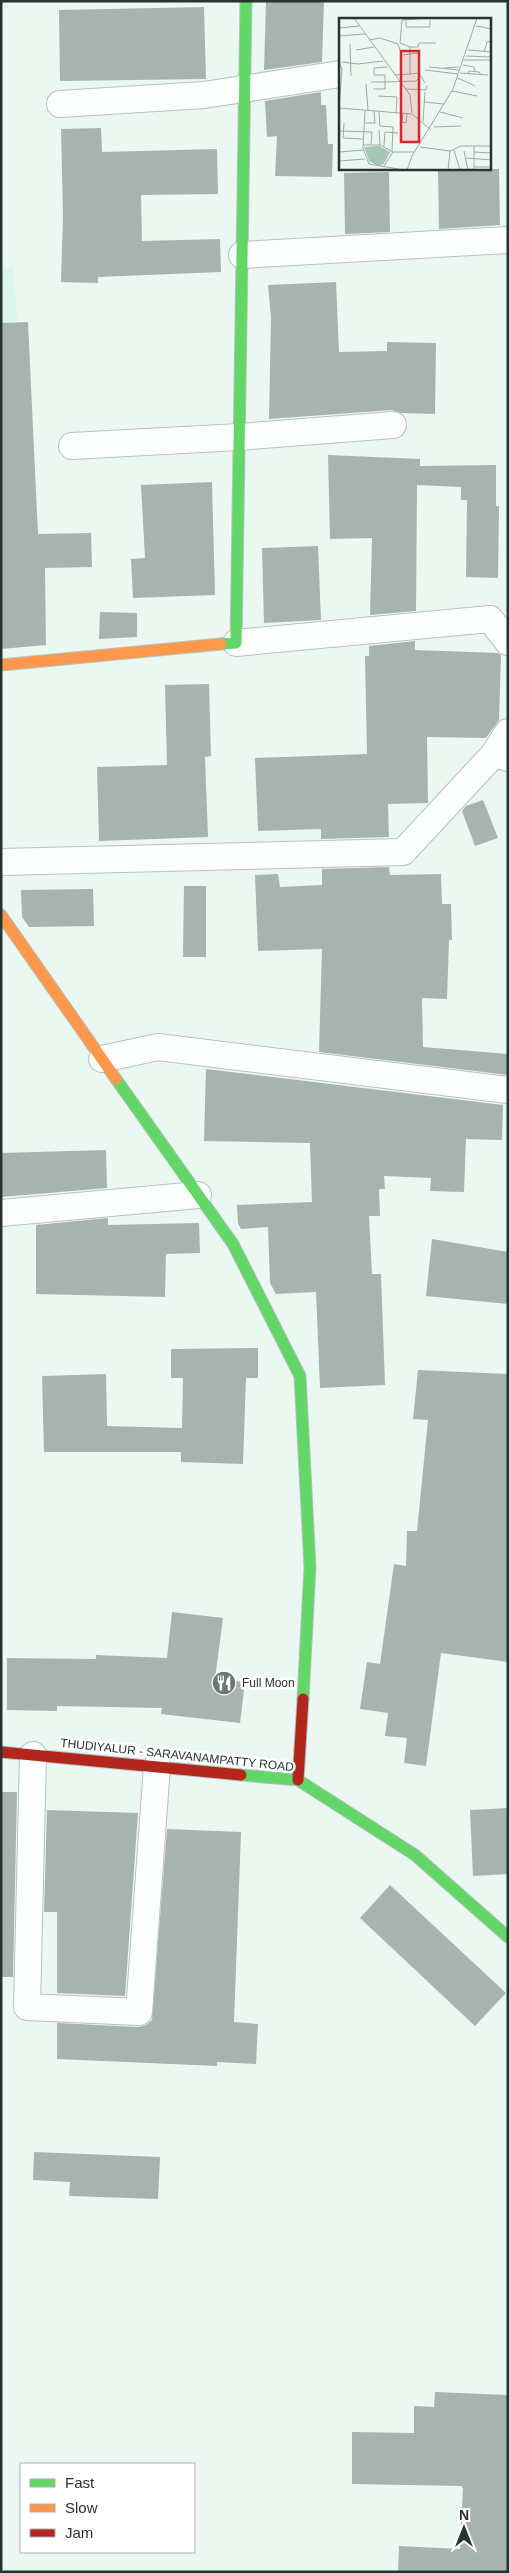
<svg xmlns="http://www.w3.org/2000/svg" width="509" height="2573" font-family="Helvetica,sans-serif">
<rect width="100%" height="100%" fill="#ebf8f2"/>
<!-- built -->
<path fill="#dbf7eb" d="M1,268h13l13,228 -26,1z"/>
<!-- building -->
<path fill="#a7b3ae" d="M266,1h58l-2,61 -58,8z
M204,7l2,72 -146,2 -1,-71z
M321,92v13h5l2,39h5l-1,33 -57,-1 2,-40 -10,1 -2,-36z
M101,128l1,24 115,-3 1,45 -77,1 1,46 78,-2 1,33 -123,5v6l-37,-1 2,-66 -2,-87z
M438,169h61l1,56 -61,4z
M389,172l1,60 -45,2 -1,-61z
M336,282l3,70 48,-1v-9l49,1 -1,71 -34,-1 -9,-3 -123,9 2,-102 -3,-32z
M28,322l10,212 53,-1 1,34 -47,1 1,77 -45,4v-326z
M328,455l92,4v7l76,-1v41h3l-1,72 -32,-1 1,-77h-6v-13l-44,-2 -1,126 -46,4 2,-77 -42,1z
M212,482l3,113 -82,3 -2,-39 14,-1 -4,-73z
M318,546l3,74 -57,3 -2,-75z
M100,612l37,1v24l-38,2z
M415,641v9l83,3 3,2 -2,65 -13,18 -59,-1 1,66 -40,1 1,33 -68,2v-10l-63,2 -3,-73 112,-4 -2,-98h4v-10z
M209,684l2,72 -6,1 3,80 -109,4 -2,-74 70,-2 -2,-80z
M483,800l15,38 -23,8 -13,-35 4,-5z
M389,867l1,8 51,-1 1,30h9l1,36h-3l-2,59 -25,-1 1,49 85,7v21l-189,-23 3,-103 -64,2 -3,-76 23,-1 2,13 42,-2v-16z
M184,886h22v71h-23z
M93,889l1,37 -65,1 -7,-10 -1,-27z
M206,1069l297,36 -1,35 -36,-1 -2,53 -34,-1 1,-13 -47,-2 1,13h-6l1,27h-11l3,58h9l4,111 -65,3 -4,-96 -40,2 -6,-11 -2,-56 -27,2 -3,-5 -1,-19 75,-3 -2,-59 -106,-2z
M106,1150l1,38 -106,9v-44z
M108,1218v7l91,-2 1,30 -34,1 -1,43 -129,-3v-69z
M432,1239l76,13v52l-82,-8z
M258,1348v30h-12l-3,86 -62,-2v-10h-137l-2,-76 64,-2 1,52 75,2 1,-50h-12v-29z
M418,1370l90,4v288l-67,-9 -15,113 -22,-3 3,-25 -22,-2 3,-23 -28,-4 7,-47 13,2 14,-100 12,2 1,-35h10l11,-111 -15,-1z
M172,1612l51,6 -8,61 30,3 -5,41 -79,-9 1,-6 -105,-2v5l-50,-1v-52l89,1v-4l71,3z
M1,1792h16l-4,185h-12z
M508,1808v66l-35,2 -3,-66z
M47,1810l91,3 -13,183 -68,-3v-81h-13z
M167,1829l74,3 -7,190 24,2 -2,40 -39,-2v4l-160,-7v-36l81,4 8,-2 6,-5z
M390,1885l116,108 -31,33 -115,-108z
M34,2152l126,5 -2,42 -89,-3 1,-14 -37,-2z
M435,2392l73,3v177h-110l1,-26 61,3 3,-61 -2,-2 -109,-2v-52l62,1v-27l20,1z"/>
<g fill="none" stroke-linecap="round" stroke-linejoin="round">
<!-- street casing -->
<g stroke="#b6c2bd" stroke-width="28">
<path id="street" d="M60,104l144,-9 136,-21
M242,255l266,-15
M72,446l167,-9 154,-12
M236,643l254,-24 18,23
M508,732l-14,22 14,4
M1,862l402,-10 91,-98
M102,1059l56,-12 350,43
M1,1213l197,-18
M33,1755l-6,252 112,5 18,-246"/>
</g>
<!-- fast casing -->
<g stroke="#b6c2bd" stroke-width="13">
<path id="fast" d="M221,644l15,-1 10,-642
M116,1079l117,165 67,132 10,191 -7,132
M241,1775l57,5 117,75 93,82"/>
</g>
<!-- slow casing -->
<g stroke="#b6c2bd" stroke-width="13">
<path id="slow" d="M1,665l220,-21
M1,915l115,164"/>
</g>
<!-- jam casing -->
<g stroke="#b6c2bd" stroke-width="13">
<path id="jam" d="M1,1752l240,23
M298,1780l5,-81"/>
</g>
<!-- street -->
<use href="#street" stroke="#fcfefd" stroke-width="26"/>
<!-- fast -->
<use href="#fast" stroke="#63d668" stroke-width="11"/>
<!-- slow -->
<use href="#slow" stroke="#ff974d" stroke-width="11"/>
<!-- jam -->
<use href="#jam" stroke="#b3261e" stroke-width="11"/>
</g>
<!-- icons -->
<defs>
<g id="restaurant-disc" transform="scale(1.25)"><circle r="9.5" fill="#6c7873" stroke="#fff"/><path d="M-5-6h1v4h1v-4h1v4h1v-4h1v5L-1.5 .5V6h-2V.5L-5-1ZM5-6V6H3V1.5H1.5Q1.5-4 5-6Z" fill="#fff"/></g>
</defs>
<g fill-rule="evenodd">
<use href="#restaurant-disc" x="224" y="1683"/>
</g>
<g text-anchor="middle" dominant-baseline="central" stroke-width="5" stroke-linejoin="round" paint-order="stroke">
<!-- poi labels -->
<g font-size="12" fill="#27332e" stroke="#fff" text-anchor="start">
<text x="242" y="1683">Full Moon</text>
</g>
<!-- street labels -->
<g font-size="12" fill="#27332e" stroke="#fff">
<text transform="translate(177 1755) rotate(6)">THUDIYALUR - SARAVANAMPATTY ROAD</text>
</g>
</g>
<!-- overview -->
<g transform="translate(339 18)">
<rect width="152" height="152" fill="#ebf8f2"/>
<path d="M40,128l11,6 -6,12 -6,2 -9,-5 -5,-14z" fill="#a4c7b8"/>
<path fill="none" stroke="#9da9a4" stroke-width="1" d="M15,0l56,77 2,18M67,2v7h24v-7M137,8l16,3M0,10l20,-2M0,18l26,-2M30,22l11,-2 18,6 2,6M11,26l1,32M71,29h8l1,-4h17M17,32l18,-3M129,32l24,2M145,34l3,-10 5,-1M64,37l15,-2M127,38l26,1M125,42h28M0,44l3,7 -3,39M3,44l16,2 25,-3M124,47l11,2 1,5M48,49l-13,1v7h11v7l31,-1 3,-3M90,49l30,3M105,50l15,-1M86,52l33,4M121,55l28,2M71,56l9,-1 6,10M129,56l1,-3 10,1 2,3M55,57l16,-1v-27l-10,-4 2,-23 28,-2M119,60l17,8M32,64h14v7h-12M27,66l2,26M66,71l21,1 1,-4M113,73l25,5M39,78l19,1 -1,16M85,84l20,2M0,90l73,6 19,16M26,93l-2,37 6,16 35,6M40,94l1,14 13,1 -1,24M101,94l23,6M64,95l-1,9 4,1 1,-9M84,104l2,-30M5,105l-1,15 20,1M25,105h11l-1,-12M95,109l27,-1M40,112l1,15M0,113l33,1 -1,13M24,127h17l13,7h21M45,128l1,-14 13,1M81,129l30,4 11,-5h31M115,132l6,20M125,133l4,19M0,134l24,-2M135,134l18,1M127,140l26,2M0,143l26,-2M45,148l9,-14M135,149h18M68,152l5,-14 41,-67 24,-71M109,152l2,-19M135,152v-24"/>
<path fill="#d62828" fill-opacity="0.15" stroke="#d62828" stroke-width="2.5" d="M62,33h18v91h-18z"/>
<rect width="152" height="152" fill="none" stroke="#27332e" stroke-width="2.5"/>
</g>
<!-- border -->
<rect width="509" height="2573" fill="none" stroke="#27332e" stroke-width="5"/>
<!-- legend -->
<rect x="20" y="2463" width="175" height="90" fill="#ffffff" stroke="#a9adab"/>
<rect x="30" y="2479" width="25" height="8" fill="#63d668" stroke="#a9adab"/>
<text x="65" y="2488" font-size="15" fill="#27332e">Fast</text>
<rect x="30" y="2504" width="25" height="8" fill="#ff974d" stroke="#a9adab"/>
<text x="65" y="2513" font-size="15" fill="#27332e">Slow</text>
<rect x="30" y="2529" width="25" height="8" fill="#b3261e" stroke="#a9adab"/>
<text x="65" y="2538" font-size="15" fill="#27332e">Jam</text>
<!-- north arrow -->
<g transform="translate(464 2528)" stroke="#ffffff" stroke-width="4" paint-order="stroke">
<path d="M0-4L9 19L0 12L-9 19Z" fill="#27332e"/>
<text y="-8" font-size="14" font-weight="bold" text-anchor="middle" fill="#27332e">N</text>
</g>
</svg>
